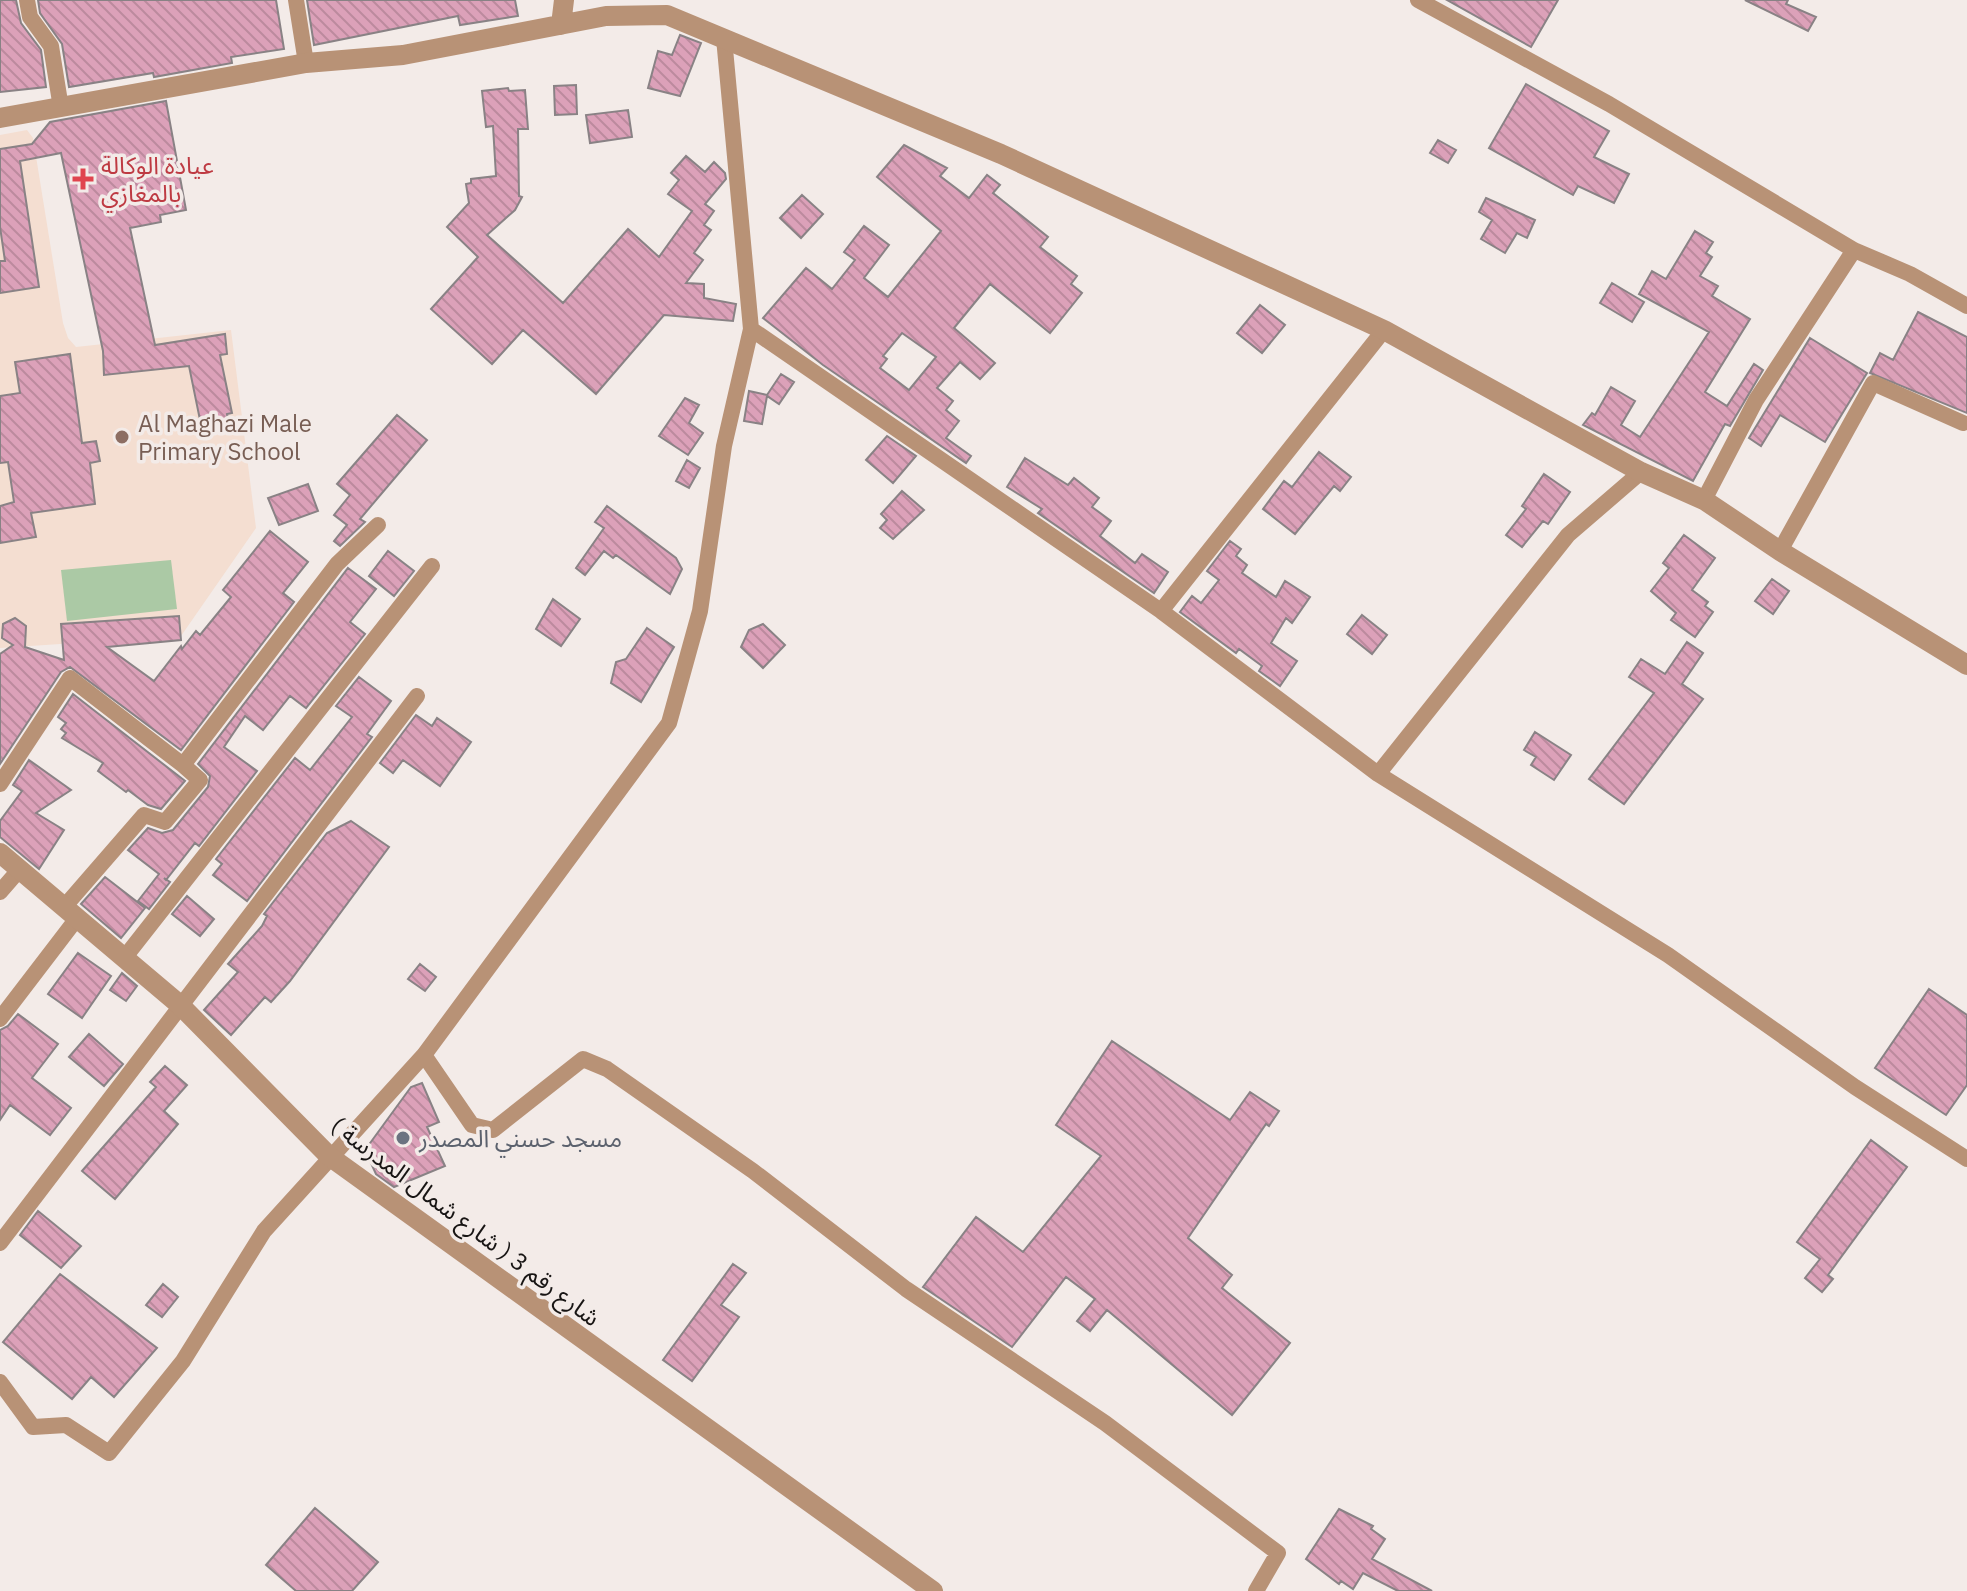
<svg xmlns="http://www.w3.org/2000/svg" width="1967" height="1591" font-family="'IBM Plex Sans','Noto Sans Arabic',sans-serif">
<defs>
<pattern id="building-back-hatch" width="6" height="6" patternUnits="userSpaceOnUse" patternTransform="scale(2)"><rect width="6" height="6" fill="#dca1b9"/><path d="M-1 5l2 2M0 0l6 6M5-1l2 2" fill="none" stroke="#bc8a9e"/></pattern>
</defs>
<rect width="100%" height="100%" fill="#f3ebe8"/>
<!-- education -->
<path fill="#f4ded1" d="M27,130l6,8 30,185 5,15 8,9 155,-17 25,198 -75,108 -181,12v-513z"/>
<!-- green -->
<path fill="#abc9a5" d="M171,560l6,49 -110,12 -6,-51z"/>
<!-- building -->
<path fill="url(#building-back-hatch)" stroke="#898285" stroke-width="2" fill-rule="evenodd" d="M0,0h16l5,23 20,27 5,37 -46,5z
M38,0h238l8,49 -53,8 1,6 -78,14 -1,-4 -84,14 -7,-43 -22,-31z
M307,0h208l3,16 -58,9 -2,-9 -144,29z
M1447,0h111l-27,47z
M1745,0h43l-2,4 30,13 -8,14z
M680,35l21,8 -21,53 -32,-8 10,-37 14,4z
M1526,84l83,47 -15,26 35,17 -15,29 -36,-17 -5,9 -84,-47z
M576,85l1,29 -22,1 -1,-29z
M508,88l1,3 16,-1 3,39h-10l1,67 3,1 -7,13 -28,25 76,68 65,-74 31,28 33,-46 -24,-17 11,-14 -8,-7 15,-17 19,16 9,-10 11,11 1,6 -21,25 9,7 -10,14 7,5 -17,23 9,7 -17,23 18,1v14l32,6 -3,17 -69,-6 -68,79 -73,-64 -31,34 -61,-55 47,-52 -31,-30 22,-24 -3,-19 5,-1v-4l25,-3 -3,-50 -7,1 -4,-36z
M166,101l20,109 -26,5 1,7 -31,6 25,117 70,-11 2,20 -7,1 12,58 -5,1 3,14 -19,4 -3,-13 -8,1 -11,-54 -85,9 -1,-24 -42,-198 -41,8 19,126 -39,6v-32h5l-5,-34v-78l32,-5 18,-22z
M628,110l4,27 -42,6 -4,-28z
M1438,140l18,10 -8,13 -18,-10z
M904,145l43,23 -7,8 29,22 18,-23 13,10 -7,8 55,44 -8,10 37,29 -6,8 11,9 -32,40 -60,-49 -36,44 41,35 -15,16 -20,-17 -23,26 16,13 -7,9 13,11 -13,17 25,18 -5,7 -143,-98 -60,-47 43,-50 26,21 23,-29 -11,-8 20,-26 25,19 -25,33 24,19 53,-66 -64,-54zM902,333l34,24 -27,33 -29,-22 7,-9 -4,-3z
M802,195l21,19 -22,24 -21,-20z
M1486,198l49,22 -8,18 -10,-5 -12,20 -24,-14 11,-19 -13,-8z
M1695,231l18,11 -7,11 6,4 -12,19 18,10 -6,10 38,23 -45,73 22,14 27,-42 9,6 -33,56 -5,-2 -32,57 -110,-56 9,-12 3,2 16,-28 24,14 -14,24 19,12 69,-105 -70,-38 13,-23 14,8z
M1612,283l32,19 -12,20 -32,-19z
M1260,305l25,20 -23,28 -25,-20z
M1918,312l49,25v76l-97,-40 10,-20 13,7z
M1810,338l57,35 -42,69 -45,-27 -19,31 -12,-8z
M70,354l12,89 14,-2 4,20 -10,2 5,41 -64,9 5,24 -36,6v-37l14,-4 -6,-40 -8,1v-67l20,-3 -5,-31z
M781,374l13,8 -15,22 -12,-8 -5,28 -18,-3 5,-30 18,4z
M685,398l14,7 -10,18 14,10 -15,22 -29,-19z
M397,415l30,25 -67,79 5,3 -25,24 -6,-5 13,-16 -13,-10 16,-20 -13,-11z
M887,436l29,20 -23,27 -27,-23z
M1319,452l32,25 -11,14 -6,-5 -39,48 -32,-25 21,-28 8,6z
M1025,458l43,27 6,-7 25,20 -7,9 19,14 -11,15 35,27 7,-9 26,18 -14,21 -116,-80 4,-4 -35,-22z
M687,460l13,8 -11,20 -13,-7z
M1544,474l26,18 -22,32 -5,-3 -21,26 -16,-12 20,-26 -4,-3z
M308,484l10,27 -39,14 -11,-27z
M902,491l22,19 -31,29 -13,-11 7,-8 -6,-6z
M607,506l69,52 6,11 -12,25 -54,-39 -3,3 -9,-7 -19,24 -9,-7 28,-40 -9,-6z
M270,531l38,31 -25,31 11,9 -113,148 -111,-83 -9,5 -61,92v-110l13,-9 -11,-7 1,-14 12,-6 11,8 -1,21 39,13 -3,-36 118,-8 2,24 -74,7 47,34 27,-35 1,3 14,-18 4,4 31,-38 -8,-7z
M1684,535l31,23 -23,32 16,12 -3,4 8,6 -18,25 -24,-17 5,-7 -25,-22 18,-23 -6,-5z
M1230,541l11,8 -5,7 11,9 -5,8 34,24 9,-16 25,16 -18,26 -6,-5 -15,25 26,18 -17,25 -21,-15 3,-5 -23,-17 -3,4 -56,-41 12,-16 9,7 18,-23 -12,-9z
M388,551l26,20 -20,25 -25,-20z
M348,568l28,21 -26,33 15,12 -59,74 -16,-12 -27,34 -18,-14 -21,31 33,24 -58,75 -4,-3 -29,37 -2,-2 6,4 -21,27 -11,-8 21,-27 -31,-24 20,-22 14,5 11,-3 35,-43 2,-11 -12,-12z
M1772,579l17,12 -16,23 -18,-13z
M553,599l27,20 -19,27 -25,-17z
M1362,615l25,20 -15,19 -25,-20z
M763,624l22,21 -22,23 -22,-21 8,-17z
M647,628l27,19 -33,55 -30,-19 5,-21 10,-3z
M1687,642l16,11 -21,31 21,15 -79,105 -35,-25 65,-86 -25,-16 12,-18 24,15z
M359,677l32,24 -24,33 5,3 -125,164 -34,-26 9,-11 -6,-5 79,-101 15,12 42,-53 -16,-11z
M73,694l112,87 -24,28 -13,-4 -20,-15 -2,2 -28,-21 5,-8 -41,-25 4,-5 -5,-4 5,-6 -8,-6z
M416,715l16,11 5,-8 34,24 -31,44 -37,-26 -10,13 -13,-10z
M1535,732l36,23 -17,25 -23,-15 5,-8 -12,-7z
M29,760l42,30 -35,23 28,17 -25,39 -39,-32v-16l22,-30 -9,-6z
M351,821l38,26 -99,134 -19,21 -6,-5 -34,38 -27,-25 34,-38 -10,-8 34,-38 5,-10 -3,-2 63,-81z
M105,877l40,31 -24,30 -40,-34z
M187,896l27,23 -14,17 -28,-22z
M78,953l33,23 -29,42 -34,-24z
M420,964l16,13 -11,14 -17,-12z
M122,973l15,13 -11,15 -16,-11z
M1929,989l38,26v70l-21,30 -71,-47z
M18,1014l40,30 -26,34 39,30 -21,27 -40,-30 -10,15v-90l8,-4z
M89,1034l34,30 -19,22 -35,-29z
M1112,1041l118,79 20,-28 29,19 -10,15 -3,-2 -78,114 44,37 -10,13 68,55 -58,72 -125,-105 -17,21 -13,-10 18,-22 -29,-22 -54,70 -89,-60 53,-70 47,35 78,-96 -45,-31z
M165,1066l22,19 -23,26 14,13 -63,75 -33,-28 74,-84 -6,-5z
M422,1083l17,39 -12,5 18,39 -51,21 -18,-13 -11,-24 46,-63z
M1871,1140l36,27 -79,108 5,4 -11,13 -17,-14 15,-19 -23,-17z
M38,1211l43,35 -20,22 -41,-33z
M733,1264l13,9 -25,32 18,12 -47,64 -29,-21z
M60,1274l97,74 -43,49 -23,-20 -19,22 -69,-57z
M163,1284l15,13 -16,20 -16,-12z
M315,1508l63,54 -26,29h-56l-30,-26z
M1339,1509l34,17 -2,3 14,10 -13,20 60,32h-34l-35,-18 -10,16 -12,-8 -2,3 -33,-25z"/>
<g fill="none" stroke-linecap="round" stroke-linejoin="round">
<!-- minor -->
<path stroke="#b89276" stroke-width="16" d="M27,0l3,17 21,29 10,62
M296,0l10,63
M1418,0l191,104 245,146 56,24 57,32
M751,329l410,282 217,163 290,181 187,132 112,72
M1704,500l52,-100 98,-150
M1780,551l93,-168 90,40
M1161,611l223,-281
M1378,774l190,-239 73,-63
M0,784l70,-106 113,87
M0,892l20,-23
M65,906l79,-91 21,7 35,-42 -17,-15 154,-201 41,-39
M125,957l307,-391
M0,1019l78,-102
M424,1055l48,70 21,5 90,-71 24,10 146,102 153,118 199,134 173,130 -22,38
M0,1243l417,-547
M0,1382l33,45 33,-2 43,28 74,-92 81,-130 160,-176 245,-332 31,-112 24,-165 27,-117 -27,-291"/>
<!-- tertiary -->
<path stroke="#b89276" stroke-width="20" d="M561,25l3,-25
M0,118l306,-55 97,-8 203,-39 61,-1 334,139 383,176 257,142 63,28 76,51 187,114
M0,853l180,152 149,151 604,435"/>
</g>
<!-- markers -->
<path fill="#e0444e" stroke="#f3ebe8" stroke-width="3" d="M79 167h8v8h8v8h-8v8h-8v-8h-8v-8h8z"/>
<circle fill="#8d6e63" stroke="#f3ebe8" stroke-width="3" cx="122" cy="437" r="8"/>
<circle fill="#6b7280" stroke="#f3ebe8" stroke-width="3" cx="403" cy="1138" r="8"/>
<g text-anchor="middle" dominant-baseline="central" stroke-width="7" stroke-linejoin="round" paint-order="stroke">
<!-- health labels -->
<g font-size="24" fill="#be3a42" stroke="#f3ebe8" text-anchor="start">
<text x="101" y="165">عيادة الوكالة<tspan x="101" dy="28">بالمغازي</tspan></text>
</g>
<!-- education labels -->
<g font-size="24" fill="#785e54" stroke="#f3ebe8" text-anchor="start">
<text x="138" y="423">Al Maghazi Male<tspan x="138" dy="28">Primary School</tspan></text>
</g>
<!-- worship labels -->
<g font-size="24" fill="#5b616d" stroke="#f3ebe8" text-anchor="start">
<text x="419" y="1138">مسجد حسني المصدر</text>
</g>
<!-- street labels -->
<g font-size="24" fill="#181514" stroke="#f3ebe8">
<text transform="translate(466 1221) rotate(37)">شارع رقم 3 ( شارع شمال المدرسة )</text>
</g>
</g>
</svg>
